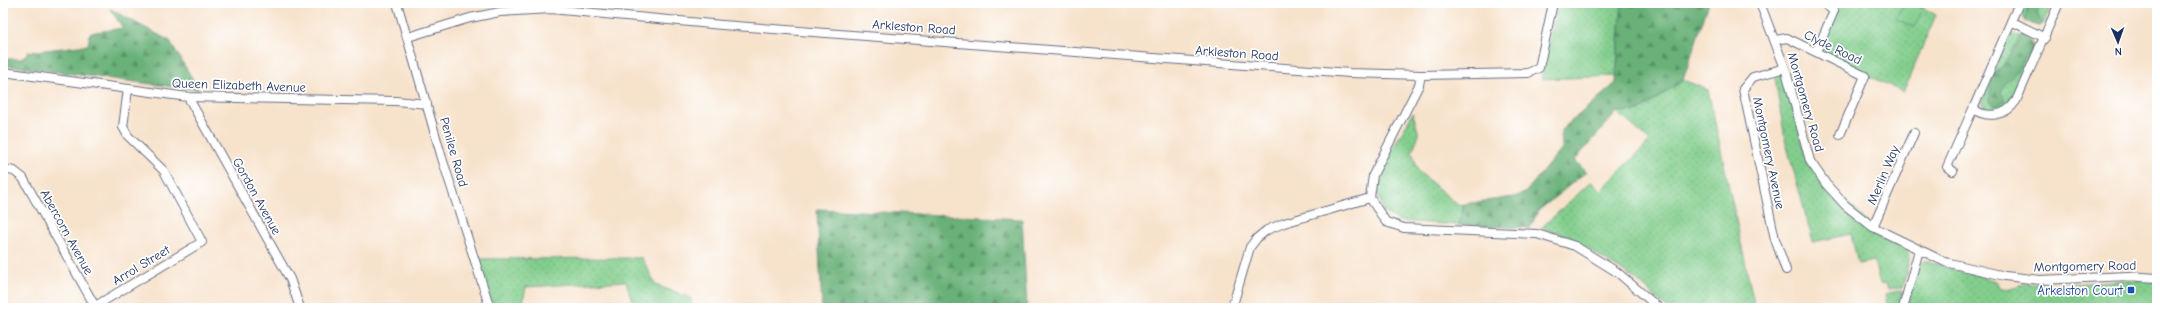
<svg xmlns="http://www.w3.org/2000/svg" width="2160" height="311" font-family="'Comic Neue',sans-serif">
<defs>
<pattern id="grass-dots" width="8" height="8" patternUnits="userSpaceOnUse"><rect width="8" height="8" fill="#82ce8c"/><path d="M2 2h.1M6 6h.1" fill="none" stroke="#70b17b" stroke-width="1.8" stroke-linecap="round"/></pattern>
<pattern id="forest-firs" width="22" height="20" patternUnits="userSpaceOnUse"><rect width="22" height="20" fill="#69b178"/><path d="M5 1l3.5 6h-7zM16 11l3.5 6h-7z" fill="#569066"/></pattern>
</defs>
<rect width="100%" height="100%" fill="#fff"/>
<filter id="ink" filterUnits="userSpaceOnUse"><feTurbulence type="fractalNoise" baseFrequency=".025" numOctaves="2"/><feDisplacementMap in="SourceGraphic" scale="8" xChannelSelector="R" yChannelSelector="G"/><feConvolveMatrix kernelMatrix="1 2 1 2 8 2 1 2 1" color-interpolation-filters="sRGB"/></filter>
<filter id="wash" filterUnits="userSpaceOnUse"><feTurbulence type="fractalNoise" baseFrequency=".012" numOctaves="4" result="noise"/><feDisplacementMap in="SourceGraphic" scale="16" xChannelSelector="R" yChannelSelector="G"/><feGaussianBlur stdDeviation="0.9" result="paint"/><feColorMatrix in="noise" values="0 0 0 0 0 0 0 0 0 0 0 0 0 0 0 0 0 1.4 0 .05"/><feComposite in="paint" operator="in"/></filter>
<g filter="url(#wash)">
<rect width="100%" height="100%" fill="#f7e2cb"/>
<!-- grass -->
<path fill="url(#grass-dots)" stroke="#4e7e75" d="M1558,3h64l-6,73 -75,3z
M1839,3h76l21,12 -33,77 -84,-40z
M2022,3h31l-8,19 -7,4c-13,-4 -20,-9 -16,-23z
M2013,35c10,1 18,4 20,14l-23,54 -15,9 -6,-1 -7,-7 1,-11 25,-57z
M1784,69l23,93 71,71 31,19 1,4 -7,31 -15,3 -2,-7 -6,1 -6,-23 -16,3 -7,-30 -38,8 -28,-103 -10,-60 1,-8z
M1683,80l25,10 47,218h-88l-32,-29 -67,-43 -27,-8 50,-46 10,8 49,-49 -33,-29 22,-1z
M1413,113l6,22 -7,16 6,20 40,34 6,-1 -5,21 -60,-4 -16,-10 -6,-21 1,-16z
M642,258l14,27 35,13 1,10h-58l-8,-27 -100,6 -4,21h-29l-15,-49z
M1924,261l72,20 6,8c8,1 16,-5 26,-5 10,0 20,1 31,1 33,-2 65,-7 98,-3v26h-249c3,-13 3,-40 16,-47z
M1903,290l-4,18h-11l-3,-14z"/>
<!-- forest -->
<path fill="url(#forest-firs)" stroke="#42706b" d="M1622,3h87l-26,77 -44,31 -22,1 -42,48 11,12 -48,39 -8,17 -71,-3 5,-21 50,-7 11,-4 37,-45 -1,-18 55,-47z
M2030,3h16l-7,4 -2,7 6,10 -5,2 -14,-6z
M110,9l60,32 29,49 -196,-25v-6h19l6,-7 60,-7 2,-12 33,-5z
M2021,35l9,6 3,5 -17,26 -12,12 -3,9 5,7 -10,6 -7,-5 4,-26 9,-8z
M817,209l205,10 5,89h-205z"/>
<!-- park -->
<path fill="#82ce8c" stroke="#4e7e75" d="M1907,3h5l11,6 -9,18 -18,-8 6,-12h3z"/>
</g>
<g filter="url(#ink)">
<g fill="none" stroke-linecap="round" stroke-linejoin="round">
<!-- minor casing -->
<g stroke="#686e84" stroke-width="10">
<path id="minor" d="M397,3l45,155 48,150
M1760,3l26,68 24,90 16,23 19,21 28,22 72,35 60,14 35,4 88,-4 29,2
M2019,3l-46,106c15,10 33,7 43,-8l43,-98
M2011,21l34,17
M408,37l62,-19 30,-6 51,-3 171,16 628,48 71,2 107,-2 11,-5 14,-65
M1775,40l12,-2 78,38 -25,59
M1816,52l18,-41 -11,-8
M1785,68l-32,9 -10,12 32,150 11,31
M3,72l185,25 208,4 31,3
M1421,75l-2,10 -46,90 -3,23 16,24 18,6 133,6 38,12 42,26 42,36
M188,97l102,182 10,29
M3,169l11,2 9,7 73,130
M1953,171l-6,-4 26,-58
M1873,227l41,-94
M92,308l110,-66 -38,-71 -36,-35 -5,-9 5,-38
M1232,308l18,-61 7,-9 10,-8 17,-7 86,-25
M1903,308l16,-58"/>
</g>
<!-- minor -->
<use href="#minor" stroke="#fff" stroke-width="8"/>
</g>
</g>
<!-- markers -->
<rect fill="#1a4fb4" stroke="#fff" stroke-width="1.5" x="2127" y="286" width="8" height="8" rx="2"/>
<g text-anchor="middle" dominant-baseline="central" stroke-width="3.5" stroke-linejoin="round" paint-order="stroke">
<!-- street labels -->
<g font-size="13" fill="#1b2f5e" stroke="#fff">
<text transform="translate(914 27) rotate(4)">Arkleston Road</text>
<text transform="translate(1833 47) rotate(26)">Clyde Road</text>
<text transform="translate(1237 53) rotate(4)">Arkleston Road</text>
<text transform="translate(239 85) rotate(2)">Queen Elizabeth Avenue</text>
<text transform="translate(1806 102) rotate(74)">Montgomery Road</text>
<text transform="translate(454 152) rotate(74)">Penilee Road</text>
<text transform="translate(1769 153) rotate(78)">Montgomery Avenue</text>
<text transform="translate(1883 175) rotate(-67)">Merlin Way</text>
<text transform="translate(257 196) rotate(61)">Gordon Avenue</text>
<text transform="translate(67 232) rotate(61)">Abercorn Avenue</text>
<text transform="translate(141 265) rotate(-31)">Arrol Street</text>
<text transform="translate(2085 266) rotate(-1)">Montgomery Road</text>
</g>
<!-- transit labels -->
<g font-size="13" fill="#164399" stroke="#fff" text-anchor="end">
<text x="2123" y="290">Arkelston Court</text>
</g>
</g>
<!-- margin -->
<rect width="2160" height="311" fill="none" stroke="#fff" stroke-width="16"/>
<!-- north arrow -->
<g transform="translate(2118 42) rotate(178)" stroke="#ffffff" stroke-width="3" paint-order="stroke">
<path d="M0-3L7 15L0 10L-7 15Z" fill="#1b2f5e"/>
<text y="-6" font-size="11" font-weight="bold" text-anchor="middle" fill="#1b2f5e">N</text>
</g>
</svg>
